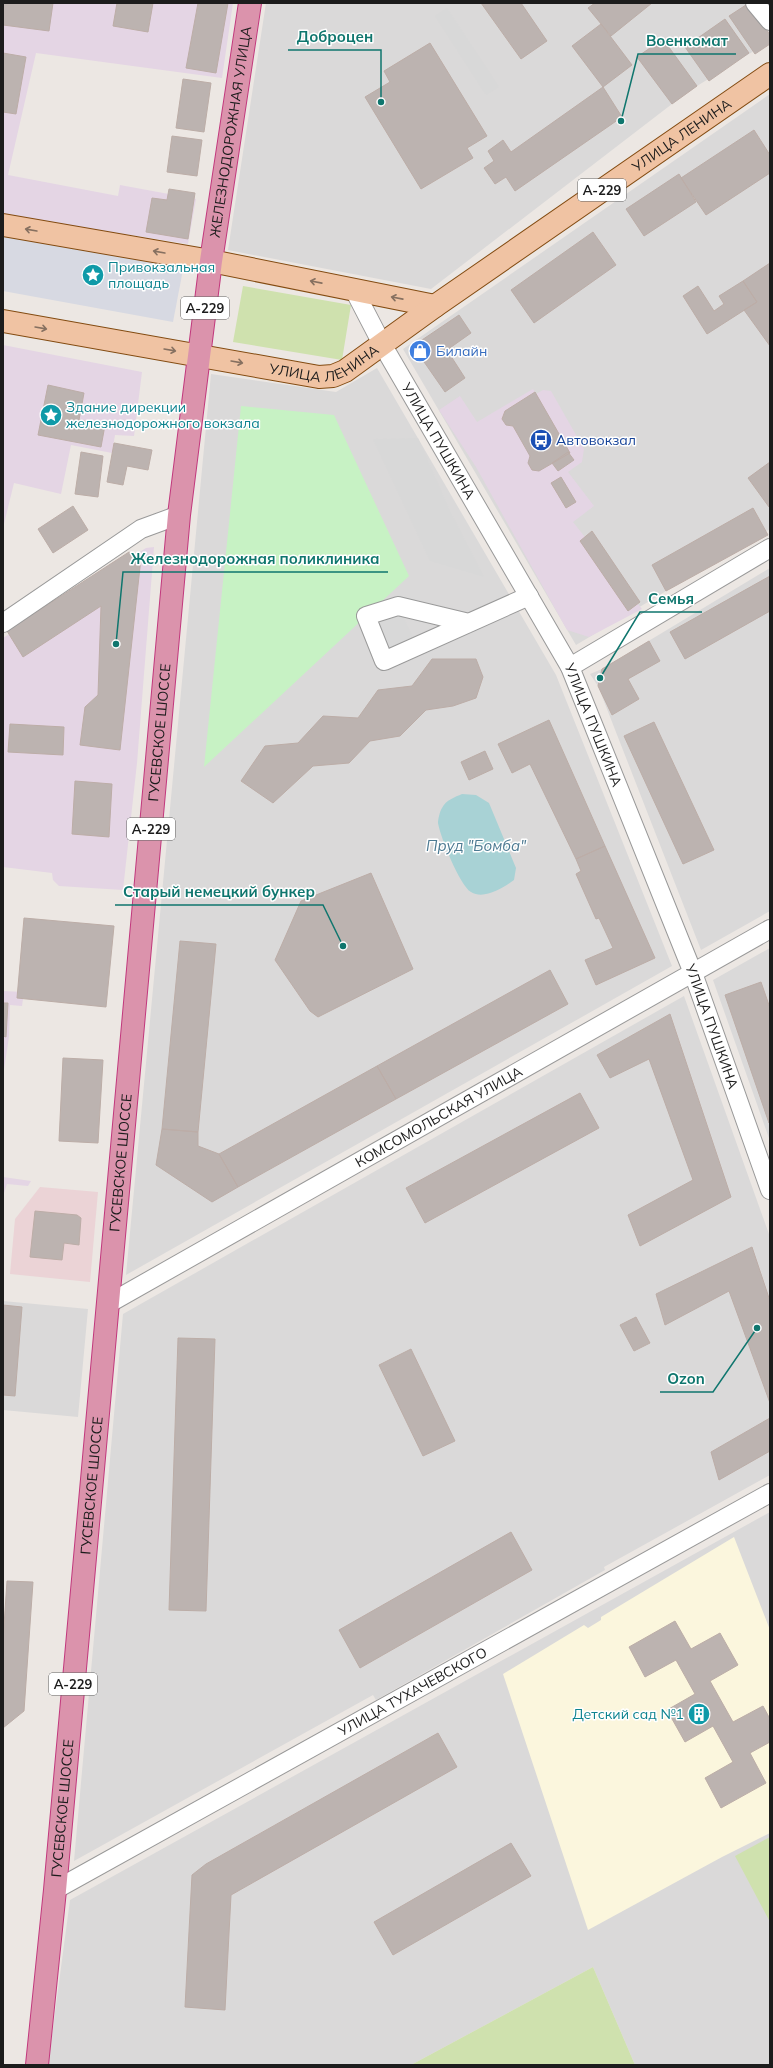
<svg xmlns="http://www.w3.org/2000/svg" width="773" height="2068" font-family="Mulish,sans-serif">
<rect width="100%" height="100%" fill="#ece7e3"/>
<!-- residential -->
<path fill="#dad9d9" d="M266,3h504v38l-73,45 -25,18 -241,185 -203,-39z
M770,94v435l-194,116 -173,-296z
M377,368l179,307 116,291 -546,309 85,-901 125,18z
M770,568v343l-69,39 -103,-264 -8,-12 12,-5z
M770,948v193l-57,-161z
M684,996l86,241v238l-166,92 1,3 -229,130 -3,-5 -299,166 49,-547z
M3,1301l85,8 -10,108 -75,-7z
M770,1512v553h-135l-42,-98 -182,98h-363l22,-165z"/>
<!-- commercial -->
<path fill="#ebd3d6" d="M40,1187l58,5 -8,90 -80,-8 5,-55z"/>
<!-- industrial -->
<path fill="#e4d5e4" d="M3,3h230l-11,75 -186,-25 -28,122 110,21 2,-11 76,14 -8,45 -185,-29z
M3,345l139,27 -8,64 -19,-1 -3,18 -41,-8 -10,49 -47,-11 -11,45z
M533,389l3,5 7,-4 8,1 33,58 -2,13 -14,10 26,34 -21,16 69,87 -53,28 -22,-7 -91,-163 -37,-57 21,-14 17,26z
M154,547l-17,216 -14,127 -64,-4 -6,-6 -1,-7 -49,-6v-229l143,-90z
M3,991l21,1 -2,14 -12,-1 -1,32 -6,39z
M3,1177l28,4 -3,5 -21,-2 -4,12z"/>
<!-- education -->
<path fill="#fbf6dd" d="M734,1537l36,93v203l-48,24 -134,73 -85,-256 81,-49 4,3 13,-8v-3z"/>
<!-- grass -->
<path fill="#cfe1ae" d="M243,286l108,19 -9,55 -109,-18z
M770,1837v85l-35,-66z
M593,1967l42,98h-224z"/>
<!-- park -->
<path fill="#c7f2c4" d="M241,406l93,9 75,161 -205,191z"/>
<!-- parking -->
<path fill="#d8d8d8" d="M447,8l52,79 -13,8 -51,-79z
M418,438l31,71 35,68 -54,-16 -57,-122z
M398,606l19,40 -33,15 -18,-45z"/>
<!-- plaza -->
<path fill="#d7d9e2" d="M3,231l182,28 -12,63 -170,-31z"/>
<!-- water -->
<path fill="#a8d2d5" d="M462,794l14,1 13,8 27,65 -2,12c-11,8 -30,20 -43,12 -11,-6 -31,-56 -33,-69 0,-4 2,-12 4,-15 4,-8 13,-11 20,-14z"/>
<!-- building -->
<path fill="#bcb3b0" stroke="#bcada7" d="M3,3h50l-4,28 -46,-6z
M117,3h36l-5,29 -35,-6z
M198,3h30l-12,70 -30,-5z
M481,3h40l26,38 -26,18z
M595,3h57l-41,33 -23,-28z
M749,3l21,32v9l-15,10 -26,-38z
M725,19l24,34 -40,28 -24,-34z
M601,24l31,41 -29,22 -31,-41z
M663,39l34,47 -25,18 -35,-47z
M430,43l57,93 -20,12 6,10 -52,31 -56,-92 25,-15 -6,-11z
M3,53l23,4 -10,57 -13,-2z
M183,79l28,4 -7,49 -28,-4z
M603,87l19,30 -107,74 -9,-14 -11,7 -11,-16 10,-7 -6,-10 15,-11 8,12z
M754,130l16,25v18l-64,42 -25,-37z
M172,136l30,4 -5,36 -30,-4z
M679,174l17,28 -52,34 -18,-27z
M169,189l26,4 -7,46 -42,-7 6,-34 15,2z
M593,232l23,33 -82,58 -23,-33z
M770,263v83l-26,-36 13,-8 -14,-21z
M743,281l14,21 -50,32 -24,-38 15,-10 16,25 10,-7 -5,-8z
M459,315l12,18 -24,17 18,28 -20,14 -32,-46z
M48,385l36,8 -5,27 26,5 -4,22 -63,-12z
M535,392l35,61 -31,18 -7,-1 -4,-7 2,-7 -17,-30 -7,-1 -4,-6 3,-8z
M114,443l38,7 -4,20 -21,-4 -4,19 -16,-3z
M81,452l22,4 -5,41 -23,-3z
M568,452l6,8 -16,11 -6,-8z
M770,462v44l-1,1 -21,-29z
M561,477l15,25 -10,6 -15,-25z
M73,506l15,24 -35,23 -15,-24z
M753,508l15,27 -102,56 -14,-26z
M592,531l48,71 -12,9 -48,-70z
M129,552l12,6 -21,192 -40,-5 5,-38 13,-12 3,-89 -78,51 -16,-26z
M770,576v35l-85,48 -15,-27z
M649,641l11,20 -32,18 11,20 -27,16 -14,-29 4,-17z
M432,659h44l7,18 -7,21 -23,8 -27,4 -26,26 -30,5 -21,22 -36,3 -40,37 -32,-22 24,-35 33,-3 25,-27 35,2 20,-28 34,-4z
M549,720l56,126 -29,13 -46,-95 -18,9 -14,-29z
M654,722l60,128 -31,14 -59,-128z
M10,724l54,3 -1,28 -55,-3z
M485,751l8,18 -24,11 -8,-18z
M75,781l37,3 -3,53 -37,-3z
M605,846l50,112 -59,27 -11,-25 28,-12 -14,-30 -3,1 -20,-45 5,-3 -5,-12z
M371,873l42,96 -95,48 -8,-6 -35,-51 26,-59z
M24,918l90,8 -8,81 -89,-9z
M180,941l36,3 -18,188 -36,-3z
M550,970l18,34 -172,95 -19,-33z
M761,982l9,26 -1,115 -44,-128z
M3,1003h5l-2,34 -3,-1z
M670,1014l61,183 -91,49 -12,-31 65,-35 -44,-121 -39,19 -13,-23z
M63,1058l40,2 -5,83 -39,-2z
M377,1066l19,33 -158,88 -19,-33z
M580,1093l19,35 -174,95 -19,-35z
M162,1129l36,3v14l21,8 19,33 -26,15 -56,-37z
M35,1211l42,4 4,3 -2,27 -15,-2 -2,17 -32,-3z
M752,1247l18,54v102l-41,-112 -64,34 -9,-31z
M3,1305l19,2 -7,89 -12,-1z
M636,1317l14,26 -16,8 -14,-26z
M178,1338l37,1 -9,272 -37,-1z
M411,1349l44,92 -32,15 -44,-91z
M770,1418v33l-51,29 -8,-28z
M511,1532l21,38 -172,98 -21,-38z
M7,1581l26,1 -9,129 -21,17v-88z
M675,1621l16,28 29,-16 18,32 -28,16 23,41 30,-16 7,13v23l-20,11 16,30 -45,25 -16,-30 28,-16 -20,-36 -28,16 -18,-32 28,-16 -19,-34 -31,17 -16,-30z
M438,1733l19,34 -226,128 -6,115 -40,-3 7,-132 14,-11z
M511,1843l20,33 -138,79 -19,-33z"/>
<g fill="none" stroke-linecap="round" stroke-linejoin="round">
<!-- minor casing -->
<g stroke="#999" stroke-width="20">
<g id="minor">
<path d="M755,3l15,18"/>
<path id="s1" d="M354,290l28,54 188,323 123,306 77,217"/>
<path d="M3,623l138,-94 38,-14"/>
<path d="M469,623l-71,-17 -32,10 18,45 145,-65"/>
<path d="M570,667l200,-119"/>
<path id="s2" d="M108,1304l662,-375"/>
<path id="s3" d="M55,1890l715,-397"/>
</g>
</g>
<!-- major casing -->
<g stroke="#834b11" stroke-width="24">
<g id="major">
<path d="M3,225l208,36 224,45"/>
<path id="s4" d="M3,321l316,56 14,-1 12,-5 90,-65 335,-232"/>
</g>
</g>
<!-- highway casing -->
<g stroke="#c2387d" stroke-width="24">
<g id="highway">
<path id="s5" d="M37,2065l18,-175 124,-1375 32,-254 39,-258"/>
</g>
</g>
<!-- minor -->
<use href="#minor" stroke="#fff" stroke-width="18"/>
<!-- major -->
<use href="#major" stroke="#f0c3a3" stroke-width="22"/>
<!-- highway -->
<use href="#highway" stroke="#db93ac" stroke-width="22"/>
</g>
<!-- one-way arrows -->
<defs><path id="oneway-shaft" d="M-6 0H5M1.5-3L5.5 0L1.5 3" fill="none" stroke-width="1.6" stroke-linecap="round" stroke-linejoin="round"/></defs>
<g stroke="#867060">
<use href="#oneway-shaft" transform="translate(31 230) rotate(-170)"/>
<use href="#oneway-shaft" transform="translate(159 252) rotate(-170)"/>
<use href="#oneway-shaft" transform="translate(316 282) rotate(-169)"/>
<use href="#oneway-shaft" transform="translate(397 298) rotate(-169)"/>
<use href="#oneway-shaft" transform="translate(41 328) rotate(10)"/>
<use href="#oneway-shaft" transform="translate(170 350) rotate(10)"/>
<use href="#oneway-shaft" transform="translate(237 362) rotate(10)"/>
</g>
<!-- icons -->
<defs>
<g id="sight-disc" transform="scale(1.15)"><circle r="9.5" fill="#0f9aa8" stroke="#fff"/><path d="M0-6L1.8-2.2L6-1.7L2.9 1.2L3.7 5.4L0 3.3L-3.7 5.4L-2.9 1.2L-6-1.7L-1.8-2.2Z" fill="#fff"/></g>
<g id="shop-disc" transform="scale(1.15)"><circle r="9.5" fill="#3f7fe0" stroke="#fff"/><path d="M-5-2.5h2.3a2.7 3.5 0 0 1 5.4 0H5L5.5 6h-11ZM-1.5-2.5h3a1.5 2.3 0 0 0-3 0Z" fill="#fff"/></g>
<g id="bus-disc" transform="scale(1.15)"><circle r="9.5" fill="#1a4fb4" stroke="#fff"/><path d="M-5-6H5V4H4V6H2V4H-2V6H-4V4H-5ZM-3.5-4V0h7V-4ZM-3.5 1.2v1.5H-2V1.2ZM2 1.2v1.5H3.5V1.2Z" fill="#fff"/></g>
<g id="building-disc" transform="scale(1.15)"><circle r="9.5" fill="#0f9aa8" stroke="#fff"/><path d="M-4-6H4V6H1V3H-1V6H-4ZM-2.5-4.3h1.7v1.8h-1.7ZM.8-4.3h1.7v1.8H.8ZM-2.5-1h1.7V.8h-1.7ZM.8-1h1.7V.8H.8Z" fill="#fff"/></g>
</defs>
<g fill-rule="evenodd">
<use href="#sight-disc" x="93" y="275"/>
<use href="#shop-disc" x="420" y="351"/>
<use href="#sight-disc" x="51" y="415"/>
<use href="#bus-disc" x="541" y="440"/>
<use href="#building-disc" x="699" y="1714"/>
</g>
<g text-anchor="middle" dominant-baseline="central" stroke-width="3" stroke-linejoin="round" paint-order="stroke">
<!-- shield labels -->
<g fill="#fff" stroke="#606060" stroke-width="1">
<rect x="578" y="179" width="48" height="22" rx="3"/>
<rect x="181" y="297" width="48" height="22" rx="3"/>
<rect x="127" y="818" width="48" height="22" rx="3"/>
<rect x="49" y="1673" width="48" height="22" rx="3"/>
</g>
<g font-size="13" font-weight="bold" fill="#1c1c1c">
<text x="602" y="190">А-229</text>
<text x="205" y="308">А-229</text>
<text x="151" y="829">А-229</text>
<text x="73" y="1684">А-229</text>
</g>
<!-- street labels -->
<g font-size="14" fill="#1c1c1c" stroke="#fff">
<text stroke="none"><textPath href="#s5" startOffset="1943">ЖЕЛЕЗНОДОРОЖНАЯ УЛИЦА</textPath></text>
<text stroke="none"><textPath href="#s4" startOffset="759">УЛИЦА ЛЕНИНА</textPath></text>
<text stroke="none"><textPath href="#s4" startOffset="329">УЛИЦА ЛЕНИНА</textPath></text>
<text stroke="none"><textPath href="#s1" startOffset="173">УЛИЦА ПУШКИНА</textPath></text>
<text stroke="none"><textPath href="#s1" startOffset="497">УЛИЦА ПУШКИНА</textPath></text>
<text stroke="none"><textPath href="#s5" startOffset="1338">ГУСЕВСКОЕ ШОССЕ</textPath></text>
<text stroke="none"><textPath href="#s1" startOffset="821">УЛИЦА ПУШКИНА</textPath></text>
<text stroke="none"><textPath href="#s2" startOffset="380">КОМСОМОЛЬСКАЯ УЛИЦА</textPath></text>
<text stroke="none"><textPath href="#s5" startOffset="906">ГУСЕВСКОЕ ШОССЕ</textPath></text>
<text stroke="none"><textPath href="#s5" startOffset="582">ГУСЕВСКОЕ ШОССЕ</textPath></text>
<text stroke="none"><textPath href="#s3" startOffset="409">УЛИЦА ТУХАЧЕВСКОГО</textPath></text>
<text stroke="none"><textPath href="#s5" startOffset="258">ГУСЕВСКОЕ ШОССЕ</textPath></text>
</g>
<!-- culture labels -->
<g font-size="14" fill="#0d838f" stroke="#fff" text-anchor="start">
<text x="108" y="267">Привокзальная<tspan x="108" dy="16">площадь</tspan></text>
<text x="66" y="407">Здание дирекции<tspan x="66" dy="16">железнодорожного вокзала</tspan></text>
<text x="684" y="1714" text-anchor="end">Детский сад №1</text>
</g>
<!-- shop labels -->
<g font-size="14" fill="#366cbe" stroke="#fff" text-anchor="start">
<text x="436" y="351">Билайн</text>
</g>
<!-- transit labels -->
<g font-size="14" fill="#164399" stroke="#fff" text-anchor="start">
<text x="556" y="440">Автовокзал</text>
</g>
<!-- water labels -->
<g font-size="15" font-style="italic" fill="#4d7a92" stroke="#fff">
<text x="476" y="845">Пруд "Бомба"</text>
</g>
</g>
<!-- callouts -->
<path fill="none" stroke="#0f766e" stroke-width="1.5" d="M381 102L381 50H288M621 121L638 54H736M116 644L123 572H388M600 678L640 612H702M343 946L323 905H115M757 1328L713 1392H660"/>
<g fill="#0f766e" stroke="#fff" stroke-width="1.5">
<circle cx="381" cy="102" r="4"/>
<circle cx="621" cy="121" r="4"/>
<circle cx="116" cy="644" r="4"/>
<circle cx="600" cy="678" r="4"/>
<circle cx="343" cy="946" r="4"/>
<circle cx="757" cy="1328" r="4"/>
</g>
<g font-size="15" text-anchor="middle" font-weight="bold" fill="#0f766e" stroke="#fff" stroke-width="3" stroke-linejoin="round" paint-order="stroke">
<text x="335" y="42">Доброцен</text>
<text x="687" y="46">Военкомат</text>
<text x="255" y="564">Железнодорожная поликлиника</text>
<text x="671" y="604">Семья</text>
<text x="219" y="897">Старый немецкий бункер</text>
<text x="686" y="1384">Ozon</text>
</g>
<!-- border -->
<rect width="773" height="2068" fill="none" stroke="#1c1c1c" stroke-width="8"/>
</svg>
